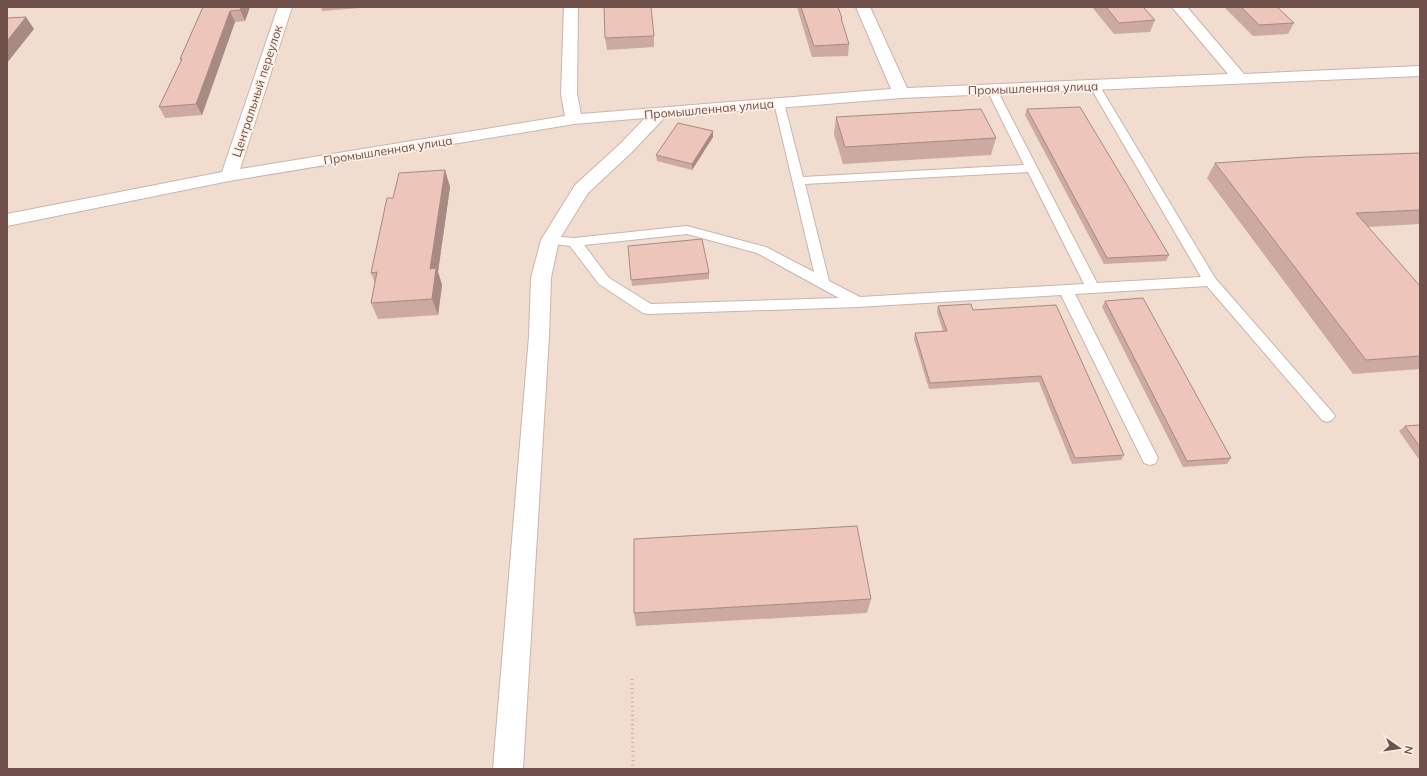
<svg xmlns="http://www.w3.org/2000/svg" width="1427" height="776" font-family="Mulish,sans-serif">
<rect width="100%" height="100%" fill="#faebe1"/>
<!-- residential -->
<path fill="#f1dcd0" d="M7,7h1413v762h-1413z"/>
<g fill="none" stroke-linecap="round" stroke-linejoin="round">
<!-- lane casing -->
<g stroke="#ccb4ac" stroke-width="2">
<path id="lane" d="M1094,82l5,3 116,193 117,134 3,4 -3,4 -5,2 -5,-2 -115,-134 -132,8 83,164 -2,5 -6,2 -6,-2 -83,-168 -204,12 -209,7 -5,-1 -44,-29 -29,-38 -25,-3 -1,-3 1,-3 5,-1 24,2 113,-12 79,21 48,25 -40,-169 1,-2 4,-1 5,3 19,74 221,-12 -37,-75 5,-3 5,3 100,193 104,-6 -112,-192zM1028,172l56,112 -224,13 -31,-16 -24,-97zM687,234l70,19 82,45 -188,6 -42,-26 -25,-33z"/>
</g>
<!-- street casing -->
<g stroke="#ccb4ac" stroke-width="2">
<path id="street" d="M278,7h14l-52,162 325,-53 -4,-22 3,-87h14l-1,87 4,20 310,-25 -35,-82h14l37,81 321,-14 -56,-67h15l57,67 176,-8v10l-519,22 -236,19 -33,35 -44,41 -29,47 -8,38 -2,58 -26,433h-30l36,-433 2,-58 10,-38 34,-55 45,-41 25,-26 -71,6 -345,57 -222,45v-12l215,-42z"/>
</g>
<!-- path -->
<path stroke="#d1a89f" stroke-width="3" stroke-dasharray="1 3.5" stroke-linecap="butt" d="M632,679l1,90"/>
<!-- lane -->
<use href="#lane" fill="#fff" fill-rule="evenodd"/>
<!-- street -->
<use href="#street" fill="#fff" fill-rule="evenodd"/>
</g>
<!-- wall -->
<path fill="#cca9a1" d="M203,7h47l-5,14 -10,1 -33,93 -37,3 -6,-11 22,-46 -1,-2z
M321,7h39v1l-38,3z
M797,7h41l4,11v3l7,23 -1,12 -36,1z
M1092,7h51l12,13 -5,12 -36,2z
M1224,7h53l17,16 -6,11 -35,2z
M654,36v11l-47,3 -2,-12z
M1027,109l142,146 -3,6 -62,3 -79,-149z
M836,117l160,21 -5,17 -148,9 -9,-30z
M713,137l-21,33 -35,-9 -1,-6z
M1420,153v71l-52,3 52,59v83l-67,5 -146,-196 8,-15z
M445,170l5,17 -12,85 4,13 -4,30 -60,4 -7,-16 4,-20 -4,-10 22,-75z
M628,246l81,27v6l-77,7z
M1105,301l126,157 -4,6 -44,3 -81,-160z
M938,306l35,4 151,145 -3,5 -49,4 -33,-82 -110,7 -15,-50 1,-6 28,-2 -6,-19z
M1420,425v36l-21,-30 6,-5z
M871,599l-4,14 -231,13 -2,-13z"/>
<!-- shaded-wall -->
<path fill="#a68a83" d="M241,7h9l-5,14 -5,-11z
M230,11l5,11 -33,93 -6,-11z
M26,17l8,12 -27,34v-22z
M713,131v6l-21,33v-6z
M445,170l5,17 -12,85 4,13 -4,30 -6,-16 -2,-30z"/>
<!-- building -->
<path fill="#edc5bb" stroke="#a68a83" d="M203,7h38l-1,3 -10,1 -34,93 -37,3 23,-48h-2z
M604,7h47l3,29 -49,2z
M801,7h37l4,11h-1l8,26 -35,2z
M1106,7h37l12,13 -36,3z
M1241,7h36l17,16 -35,2z
M26,17l-19,24v-23z
M1080,107l89,148 -62,3 -80,-149z
M981,109l15,29 -151,9 -9,-30z
M678,123l35,8 -21,33 -36,-9z
M1420,153v57l-64,3 64,73v70l-54,4 -151,-197 91,-6z
M445,170l-15,99 6,-1 -4,31 -61,4 6,-31 -6,1 16,-75h6l6,-25z
M702,239l7,34 -78,7 -3,-34z
M1143,298l88,160 -44,3 -82,-160z
M971,304l2,6 83,-5 68,150 -49,3 -34,-82 -111,7 -15,-50 32,-2 -9,-25z
M1420,425v22l-15,-21z
M857,526l14,73 -237,14v-74z"/>
<g text-anchor="middle" dominant-baseline="central" stroke-width="3.5" stroke-linejoin="round" paint-order="stroke">
<!-- far-street labels -->
<g font-size="12" fill="#6f504a" stroke="#fdf0e7">
<text transform="translate(1033 88) rotate(-2)">Промышленная улица</text>
<text transform="translate(257 91) rotate(-72)">Центральный переулок</text>
<text transform="translate(709 109) rotate(-5)">Промышленная улица</text>
<text transform="translate(388 150) rotate(-9)">Промышленная улица</text>
</g>
</g>
<!-- border -->
<rect width="1427" height="776" fill="none" stroke="#6f504a" stroke-width="16"/>
<!-- north arrow -->
<g transform="translate(1399 748) rotate(103)" stroke="#fdf0e7" stroke-width="3" paint-order="stroke">
<path d="M0-3L7 15L0 10L-7 15Z" fill="#6f504a"/>
<text y="-6" font-size="11" font-weight="bold" text-anchor="middle" fill="#6f504a">N</text>
</g>
</svg>
